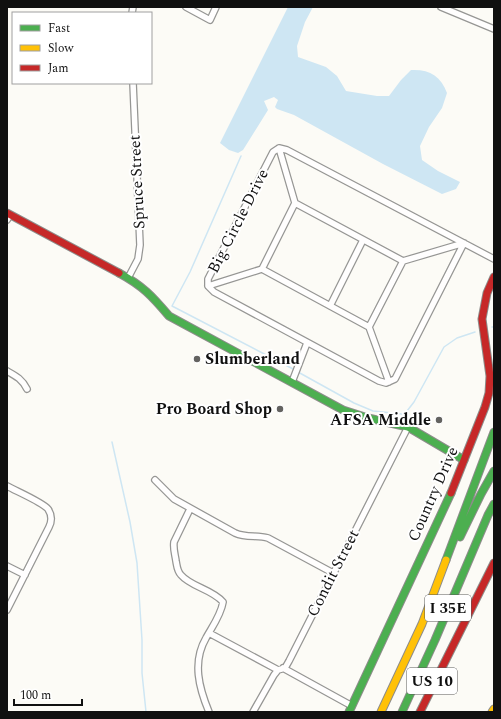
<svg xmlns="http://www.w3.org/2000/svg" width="501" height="719" font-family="Spectral,serif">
<rect width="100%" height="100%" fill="#fcfbf6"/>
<!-- water -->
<path fill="#cee6f3" d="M288,7h25l-8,15 -8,24 1,11 28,10 11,9 9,15 31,5h12l12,-16 10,-10c18,-1 30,6 36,23l-5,15 -13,19 -9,19 2,14 16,11 22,11 -4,7 -14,5 -59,-30 -89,-49 -17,-6 -2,-2 3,-7 -4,-3 -10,4 4,9 -25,40 -5,3 -9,-3 -9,-7z"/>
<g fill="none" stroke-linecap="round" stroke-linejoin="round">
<!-- stream -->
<path stroke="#cee6f3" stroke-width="1.5" d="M241,156l-51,116 -18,34 123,64
M492,327h2
M298,372l56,31 19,8 29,3 5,-3 7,-9 30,-55 13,-9 18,-6
M112,442l18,80 7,41 5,77v33l4,39"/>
<!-- street casing -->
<g stroke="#969694" stroke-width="8">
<path id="street" d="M186,7l24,13 6,-13
M441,7l53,22
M132,13l1,-6
M295,203l108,58 61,-18
M7,220l3,-5
M464,243l-69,136 -9,4 -7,-2 -165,-89 -6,-6v-7l65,-127 6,-4 8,2 207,109
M262,269l107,58 20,55
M128,278l10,-19 2,-14 -7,-162
M208,286l54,-17 33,-66 -16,-55
M330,306l33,-66
M369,327l34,-66
M7,371c9,5 15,8 20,18
M292,382l15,-39
M155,480l19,19 61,34c11,5 22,2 33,5l65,35
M7,486c9,5 35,16 41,23 4,6 4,12 1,18l-42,83
M190,509l-16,33c-1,7 1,12 2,19 1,5 1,10 5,14 10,12 31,14 42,27 -2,13 -11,25 -17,36 -14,24 -7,50 3,74
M7,566l18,9
M209,633l69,37
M283,668l69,38
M253,712l21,-37 4,-5 7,-2 4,-7 119,-234"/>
</g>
<!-- fast casing -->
<g stroke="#8d8c8a" stroke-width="9">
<path id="fast" d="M119,273c24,13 33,23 50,43l174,94 25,8 40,9 56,33
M460,537l21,-43 13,-23
M446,560l48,-128
M349,712l102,-219
M402,712l33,-72 53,-125 6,-11"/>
</g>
<!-- slow casing -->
<g stroke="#8d8c8a" stroke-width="9">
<path id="slow" d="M381,712l41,-88 24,-64
M492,712l2,-3"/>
</g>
<!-- jam casing -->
<g stroke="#8d8c8a" stroke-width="9">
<path id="jam" d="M7,213l112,60
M451,493l34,-86 4,-14 1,-17 -8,-57 5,-26 7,-16
M420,712l74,-149"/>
</g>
<!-- street -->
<use href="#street" stroke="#fffefe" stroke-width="5.5"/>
<!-- fast -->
<use href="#fast" stroke="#4caf50" stroke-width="7"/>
<!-- slow -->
<use href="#slow" stroke="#ffc107" stroke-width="7"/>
<!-- jam -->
<use href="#jam" stroke="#c62828" stroke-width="7"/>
</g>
<!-- markers -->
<g fill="#636260" stroke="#fff" stroke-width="1.5">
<circle cx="197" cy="359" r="4"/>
<circle cx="280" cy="409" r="4"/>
<circle cx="439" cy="420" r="4"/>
</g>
<g text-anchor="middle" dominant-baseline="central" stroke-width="4" stroke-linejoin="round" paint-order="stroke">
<!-- shield labels -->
<g fill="#fff" stroke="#585858" stroke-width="1">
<rect x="425" y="595" width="46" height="26" rx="3"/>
<rect x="407" y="668" width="50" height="26" rx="3"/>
</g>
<g font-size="15" font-weight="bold" fill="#101010">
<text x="448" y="608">I 35E</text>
<text x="432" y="681">US 10</text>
</g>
<!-- street labels -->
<g font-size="16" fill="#101010" stroke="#fff">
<text transform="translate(137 182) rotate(-93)">Spruce Street</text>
<text transform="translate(238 221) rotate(-63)">Big Circle Drive</text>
<text transform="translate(433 494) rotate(-66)">Country Drive</text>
<text transform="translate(333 573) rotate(-63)">Condit Street</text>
</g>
<!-- poi labels -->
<g font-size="16" font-weight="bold" fill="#101010" stroke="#fff" text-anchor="end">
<text x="205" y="359" text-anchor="start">Slumberland</text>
<text x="272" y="409">Pro Board Shop</text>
<text x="431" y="420">AFSA Middle</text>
</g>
</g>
<!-- border -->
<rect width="501" height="719" fill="none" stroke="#101010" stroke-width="16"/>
<!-- legend -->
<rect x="12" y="12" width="140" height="72" fill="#ffffff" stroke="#9f9f9f"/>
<rect x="20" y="25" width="20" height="6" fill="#4caf50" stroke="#9f9f9f"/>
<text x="48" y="32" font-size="12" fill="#101010">Fast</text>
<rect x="20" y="45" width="20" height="6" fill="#ffc107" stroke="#9f9f9f"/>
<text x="48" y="52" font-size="12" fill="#101010">Slow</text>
<rect x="20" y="65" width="20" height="6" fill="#c62828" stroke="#9f9f9f"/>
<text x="48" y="72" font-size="12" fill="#101010">Jam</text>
<!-- scale -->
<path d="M14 699v6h68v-6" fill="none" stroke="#101010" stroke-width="2"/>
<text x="20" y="699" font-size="12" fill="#101010" stroke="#ffffff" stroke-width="3" paint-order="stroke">100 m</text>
</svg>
